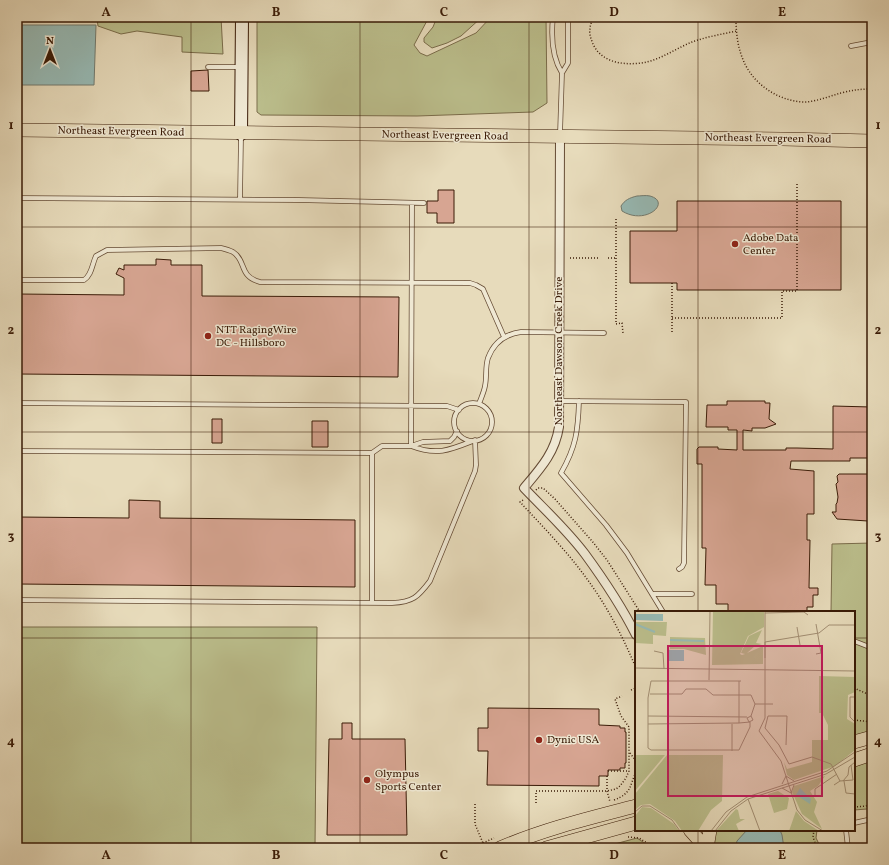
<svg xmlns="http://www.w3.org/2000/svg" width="889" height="865" font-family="Vollkorn,serif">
<rect width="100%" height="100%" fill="#e7dbbb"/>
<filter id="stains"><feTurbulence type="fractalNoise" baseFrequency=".005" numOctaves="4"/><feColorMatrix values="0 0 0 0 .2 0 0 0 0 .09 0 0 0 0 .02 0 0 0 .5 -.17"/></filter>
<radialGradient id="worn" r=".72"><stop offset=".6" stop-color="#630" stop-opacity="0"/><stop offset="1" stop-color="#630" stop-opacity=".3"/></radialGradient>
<!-- green -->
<path fill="#bbbe8c" stroke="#7a6c4a" d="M17,17h204l2,37 -41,-2v-15l-45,-6 -16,3 -23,-8 -1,-7z
M257,17h172l-15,28 6,8 7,3 49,-23 15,-16h55l1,86 -14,9 -116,4 -156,-1 -4,-3z
M437,17h45l-21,19 -14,7 -15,5 -8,-6v-4l9,-11z
M871,174h1v214h-4z
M872,543v189l-18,6v-126h-23l1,-68z
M17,627h300l-2,221h-298z
M872,760v46l-5,3 -13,1v-44z
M714,830h103l-1,8 5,10h-106z
M637,838l15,10h-52z"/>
<!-- water -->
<path fill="#97bab5" stroke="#727a6f" d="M17,25h79l-2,60h-77z
M637,196c3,0 9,-1 13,0 22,6 -4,30 -28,15l-1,-5c4,-6 8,-8 16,-10z
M747,830h33l2,5 2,13h-49l2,-7z"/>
<!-- building -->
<path fill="#d7a592" stroke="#3a1b07" d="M208,70l1,21h-18v-20z
M438,190h16v33h-17v-10h-10v-12h11z
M677,201h164v89h-164v-7h-47v-52h47z
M156,259l15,1v5h31v31l197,1 -1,80 -381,-3v-80l107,1v-17l-8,-4 3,-6 5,2v-5h32z
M727,401h38v2h5l-1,16 7,5 -11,4h-13v3l-9,-1v20h43v-2h11l36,1v-43l38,1 1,51h-22v3h-59l-1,8 24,2v43h-7v26h3l-1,48h9v7h-5v12h-6v4l-79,1v-8h-12v-19h-11l1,-37h-4v-84h-5v-15l2,-2h19v2l19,1v-20h-9v-3h-22l1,-22h20z
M212,419h10v24h-10z
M312,421h16v26h-16z
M839,474h33v18h-3l-1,29 -31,-2 -5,-7h4v-8l1,-1 1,-6 -2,-13 2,-2 -1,-6z
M129,500l31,1v17l195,2v67l-338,-3v-67l112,1z
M488,708l111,1v16l21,1v2h5v4h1v31h-1v5h-5v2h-12v6h-9v10l-112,-1 1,-34h-10v-23h10z
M342,723h10v16h53l2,96h-80l2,-96h13z"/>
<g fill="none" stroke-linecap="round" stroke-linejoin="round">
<!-- lane casing -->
<g stroke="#654b34" stroke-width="5.5">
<path id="lane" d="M553,17c-2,19 -1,40 9,56
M553,18h15
M851,46l21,-4
M208,67h33
M560,134l2,-61 6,-10v-46
M17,198l282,2 125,3
M240,199l1,-63
M17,280h67c8,-5 8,-16 12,-24l11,-6 114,-2c4,1 8,2 12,4 14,9 5,24 27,30l210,1 6,2 7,4 21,48
M560,401l126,1 -2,161 -2,4 -3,2
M579,401c-1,30 -3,46 -18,72l45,52 21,28 36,59
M17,403l430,3 12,4
M454 422a19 19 0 1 1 38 0a19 19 0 1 1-38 0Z
M479,404c2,-6 5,-12 6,-18 2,-9 0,-19 3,-28 6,-16 18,-24 33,-26l83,1
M411,446l1,-243
M17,451l355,2 10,-7h29l12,-4 27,-1 4,-4 3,-6
M652,594h40
M17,600l375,3c21,-1 26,-6 38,-22l45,-110 1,-6 -1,-25c-25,10 -38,16 -64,6
M372,603v-150
M854,641l18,7
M854,823l18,-4
M846,830l2,18"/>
</g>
<!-- street casing -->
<g stroke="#654b34" stroke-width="10">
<path id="street" d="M560,137l-1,290c-4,26 -19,42 -35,61 21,22 43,42 61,66 19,26 37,53 51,81"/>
</g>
<!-- secondary casing -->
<g stroke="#3a1b07" stroke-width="14">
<path id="secondary" d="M241,134l1,-117"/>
</g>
<!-- primary casing -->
<g stroke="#3a1b07" stroke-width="14">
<path id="primary" d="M17,130l765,9 90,2
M854,742l18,-5
M854,760l18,-6
M690,830l16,18
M500,848c44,-19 90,-30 136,-42
M546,848l90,-25
M707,848l3,-18"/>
</g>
<!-- path -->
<path stroke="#3a1b07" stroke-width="1.5" stroke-dasharray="1 2" stroke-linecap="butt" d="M593,17c-1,4 -3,8 -3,12 -1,5 1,10 3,15 9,20 34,22 54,18 16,-4 30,-14 45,-20 14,-5 30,-8 45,-11
M736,17c0,13 1,27 6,40 9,26 36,45 64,45 12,-1 24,-6 35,-9 11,-3 20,-4 31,-4
M616,219v105l6,-1 1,10
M570,258h28
M608,258h8
M672,283v50
M672,318h110v-27h15v-107
M536,490l2,-2h5l12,11 37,42 15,19 33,52
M523,500l-3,2c23,25 47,49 67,77 20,27 36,58 49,89
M854,688l18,8
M631,690l5,-2
M854,720l18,2
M630,753l6,8
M608,771h21
M607,776v15l3,11
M614,800c18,-7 15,-13 22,-28
M536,803v-12h71l9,-2 4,-3 6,-8 3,-7v-44l-8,-11 -6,-17 7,-3
M475,804v20l8,19
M854,807l12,-1 6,-3
M814,830l-1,7 4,11
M628,837l11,1 16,10
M472,848l22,-10"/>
<!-- lane -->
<use href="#lane" stroke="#efe8d3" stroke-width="4"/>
<!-- street -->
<use href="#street" stroke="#efe8d3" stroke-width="8"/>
<!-- secondary -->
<use href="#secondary" stroke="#efe8d3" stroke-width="12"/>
<!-- primary -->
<use href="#primary" stroke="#e7dbbb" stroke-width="13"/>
</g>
<!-- grid -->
<path fill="none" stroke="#3a1b07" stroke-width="1" stroke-opacity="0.55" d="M191,17v831M360,17v831M529,17v831M698,17v595M17,227h855M17,432h855M17,638h619M854,638h18M698,830v18"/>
<!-- markers -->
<g fill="#8f2418" stroke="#efe8d3" stroke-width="1.5">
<circle cx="735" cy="244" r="4"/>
<circle cx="208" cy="336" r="4"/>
<circle cx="539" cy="740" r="4"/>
<circle cx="367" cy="780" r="4"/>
</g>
<g text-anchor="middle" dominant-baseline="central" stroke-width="3" stroke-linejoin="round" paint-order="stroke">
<!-- street labels -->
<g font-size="11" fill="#3a1b07" stroke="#efe8d3">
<text transform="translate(121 132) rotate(1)">Northeast Evergreen Road</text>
<text transform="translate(445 136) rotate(1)">Northeast Evergreen Road</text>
<text transform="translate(768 139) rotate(1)">Northeast Evergreen Road</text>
<text transform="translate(559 351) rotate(-90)">Northeast Dawson Creek Drive</text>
</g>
<!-- poi labels -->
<g font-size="11" fill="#3a1b07" stroke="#efe8d3" text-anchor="start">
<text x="743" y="238">Adobe Data<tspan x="743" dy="13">Center</tspan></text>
<text x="216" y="330">NTT RagingWire<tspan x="216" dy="13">DC - Hillsboro</tspan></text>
<text x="547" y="740">Dynic USA</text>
<text x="375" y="774">Olympus<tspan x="375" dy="13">Sports Center</tspan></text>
</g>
</g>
<!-- overview -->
<g transform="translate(635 611)">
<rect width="220" height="220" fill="#e7dbbb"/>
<path d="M78,0h51v16l-16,9 -8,18 2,1 3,-1 -4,-1 8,-17 13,-6 -6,13 6,1 -7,2 -8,7 16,-7v18l-51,1zM0,11h32l-1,14 -13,-1v9l-18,-1zM35,26l35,1 1,17 -22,-6h-14zM184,65l36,1v15l-7,3 -1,24 8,5v26l-20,16 -41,14 -7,-5 -3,-13 3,7 25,-7v-22h16v-15l-6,-12h-3zM0,144h30l-30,36zM32,144h56l-1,46 -11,9 -13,21h-16l-7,-10 -25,-17 -9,1 -6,5v-16zM190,165l-7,10 -8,5 7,11 -3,10 8,17 -20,-15 -10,-22 2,-6zM143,180l11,7 -2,11 -13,4 -6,-19zM7,196l9,1 23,16 5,7h-44v-15zM101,198l2,1 2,9h5l-9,5 3,7h-23zM161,200l8,10 15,10h-30z" fill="#bbbe8c"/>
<path d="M0,3h28v7l-28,-1zM34,39h15v11h-15zM165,177l11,11 -1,5 -14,-9z" fill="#97bab5"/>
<path fill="none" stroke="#97bab5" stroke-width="2" d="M0,13l20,8M35,29l34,1"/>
<path fill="none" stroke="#a28e73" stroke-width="1" d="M130,0v107l-6,13 22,30 16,49 8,10 18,11M130,2l39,-1 4,3M162,16l3,18M130,31l54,-9 10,-8h26M19,40l9,2 1,16M181,43l5,-1 -5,-29M130,47v-16M0,57l220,3M74,69l1,-69M15,83h32l4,-5h20l7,6h38l4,9M220,86h-5v20l5,5M13,105l99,1M116,105l-4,2 2,4 4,-2 -2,-4 4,-12h18M133,105l-3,12 14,17 10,19 23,-7 19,7 9,17 -6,4M133,105h19l-1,29M104,112l11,-1v5l-11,23h-88l-3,-2v-50l3,-17h90M104,112v-42M13,113l91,-1M97,140v-27M205,170l13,-1 -2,-15M208,170l5,-6 1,-8 6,-5M209,170l2,12 9,1M147,173l4,-8 8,5M147,177l9,5 3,-8M180,184v-6l22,-15M113,188l12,32M0,201l7,-6h8l22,14 8,11M76,220l15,-19 21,-15 80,-26 28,-19M80,220l16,-20 17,-12 78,-25 29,-17"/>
<path fill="#c2185b" fill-opacity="0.15" stroke="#c2185b" stroke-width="2" d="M33,35h154v150h-154z"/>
<rect width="220" height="220" fill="none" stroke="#3a1b07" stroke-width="2"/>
</g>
<!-- margin -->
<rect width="889" height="865" fill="none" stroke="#e7dbbb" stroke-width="44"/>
<!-- north arrow -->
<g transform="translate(50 50)" stroke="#efe8d3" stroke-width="3" paint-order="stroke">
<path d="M0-3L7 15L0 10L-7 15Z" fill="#3a1b07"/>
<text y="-6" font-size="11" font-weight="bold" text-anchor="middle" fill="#3a1b07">N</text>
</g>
<rect x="22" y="22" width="845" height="821" fill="none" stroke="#3a1b07" stroke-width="1.5"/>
<g font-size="13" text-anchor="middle" font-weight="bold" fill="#3a1b07">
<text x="106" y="16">A</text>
<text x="276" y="16">B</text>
<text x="444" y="16">C</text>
<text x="614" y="16">D</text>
<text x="782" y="16">E</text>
<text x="11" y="129">1</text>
<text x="878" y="129">1</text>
<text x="11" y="334">2</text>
<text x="878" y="334">2</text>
<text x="11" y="540">3</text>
<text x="878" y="540">3</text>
<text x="11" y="745">4</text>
<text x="878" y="745">4</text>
<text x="106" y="859">A</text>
<text x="276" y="859">B</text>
<text x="444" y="859">C</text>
<text x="614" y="859">D</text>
<text x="782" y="859">E</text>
</g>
<rect width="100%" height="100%" filter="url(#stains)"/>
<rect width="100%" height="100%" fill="url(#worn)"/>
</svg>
